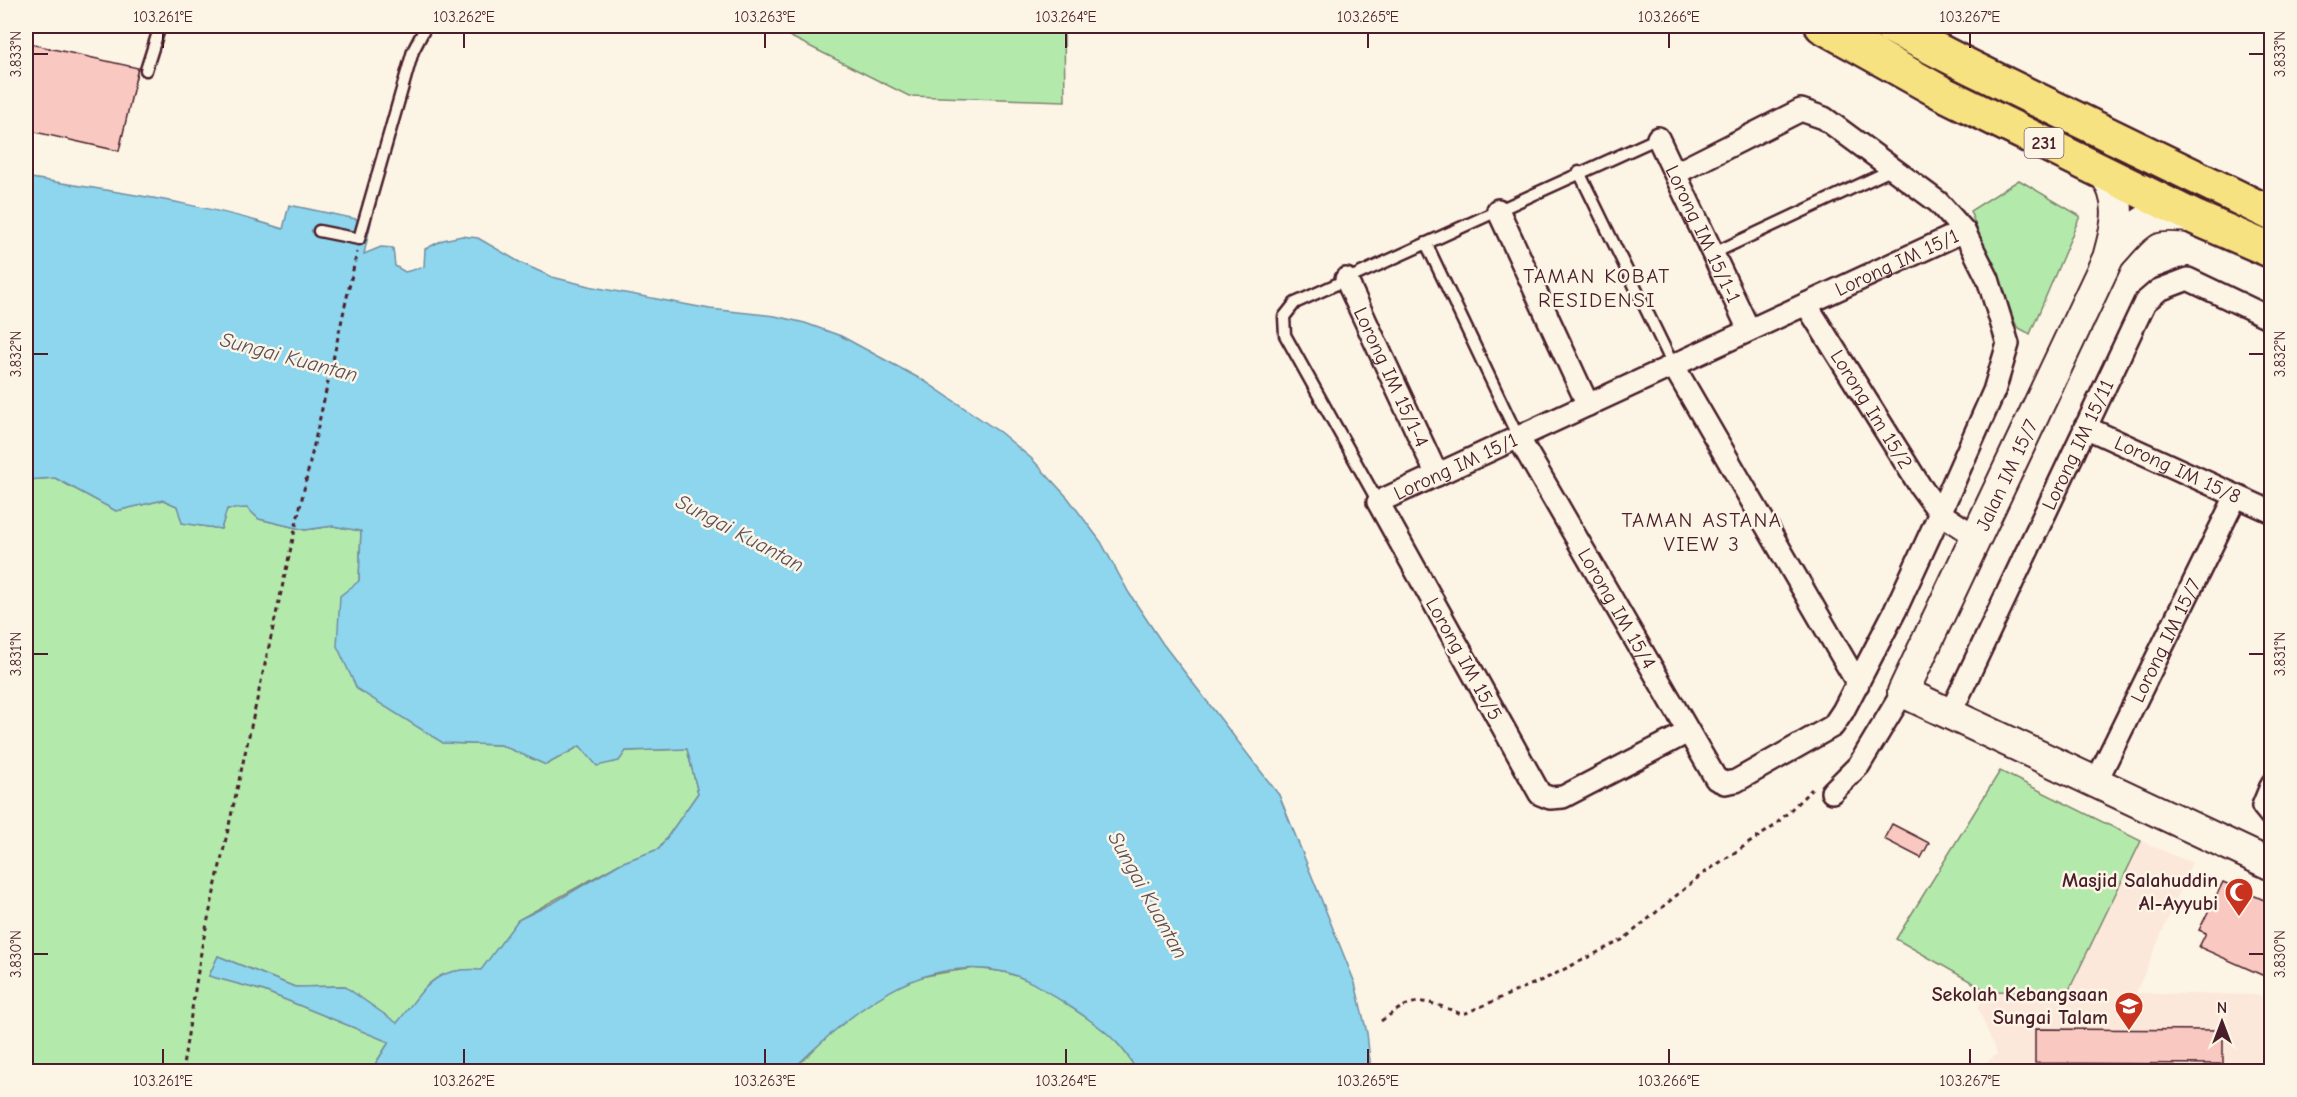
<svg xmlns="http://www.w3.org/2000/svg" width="2297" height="1097" font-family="'Comic Neue',sans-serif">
<rect width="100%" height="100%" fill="#fcf5e5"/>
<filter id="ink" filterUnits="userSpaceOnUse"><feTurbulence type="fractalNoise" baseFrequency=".0167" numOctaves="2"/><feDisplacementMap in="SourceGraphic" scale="12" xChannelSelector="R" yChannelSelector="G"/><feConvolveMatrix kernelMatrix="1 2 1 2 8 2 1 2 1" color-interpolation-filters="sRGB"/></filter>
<g filter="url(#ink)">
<!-- built -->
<path fill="#fbe8da" d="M2141,841l51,22 -56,130 135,2v76l-297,1 23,-18 -19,-46 9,-17 81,1z"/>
<!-- green -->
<path fill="#b3eaac" stroke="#7e846c" stroke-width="1.5" d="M769,26h295l1,75 -156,-5z
M2019,180l61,36 -50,118 -13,-7 -47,-116z
M55,478l61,33 47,-11 14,6 6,17 38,6 6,-20 20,-1 12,11 46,11 28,-4 28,5 -2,51 84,161 58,2 45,20 34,-19 46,5 61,-2 11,44 -39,56 -38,14 -103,57 -37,51c-49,-6 -57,19 -84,53l-53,-38 -49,1 -77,-31 -9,20 55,15 125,51 -18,29 -345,1v-592z
M2000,771l141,70 -73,151 -81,-1 -91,-52z
M975,968c10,2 22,2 32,5 42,12 112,58 129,98l-345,1c36,-36 72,-73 120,-92 20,-7 43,-9 64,-12z"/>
<!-- water -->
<path fill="#8dd6ee" stroke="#728da0" stroke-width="1.5" d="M26,177c86,15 174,25 257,52l6,-24 82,17 -7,32 17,-7 12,1 2,18 10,6 19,-5 1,-18 18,-9 19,-4 16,2 43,25 31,14 41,10 117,22 65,7 30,7 36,13 85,46 75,51 31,26 36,39 33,44 28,51 34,51 116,151 76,188 12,50 4,38h-235c-12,-29 -41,-48 -67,-65 -20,-13 -42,-29 -65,-34 -88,-19 -155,43 -213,99h-420l18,-29 -125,-51 -55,-15 9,-20 77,31 49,-1 53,37c27,-33 35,-57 84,-53l37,-50 35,-17 68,-40 38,-14 39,-56 -11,-44 -61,2 -7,10 -22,5 -17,-20 -34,19 -45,-20 -58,-2 -86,-54 -20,-43 3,-50 19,-15 2,-50 -28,-5 -28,4 -46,-11 -12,-11 -20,1 -6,20 -39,-6 -5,-17 -14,-6 -47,11 -61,-33 -29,2z"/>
<!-- building -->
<path fill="#f9c9c1" stroke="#4a1f2b" stroke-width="1.5" d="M26,43l112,25 -19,83 -93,-21z
M1892,824l37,19 -8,15 -37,-19z
M2223,882l48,21v76l-72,-32 7,-14 -7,-3z
M2035,1029l188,1v34l-188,-1z"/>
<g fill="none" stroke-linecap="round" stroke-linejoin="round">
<!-- lane casing -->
<g stroke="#4a1f2b" stroke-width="15">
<path id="lane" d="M146,70l14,-44
M1579,172l94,193
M319,231l40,8 54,-188 13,-25
M1426,243l92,194
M1714,253l179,-84
M1378,502l-93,-167 -1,-18 11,-14 363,-165"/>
</g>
<!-- street casing -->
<g stroke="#4a1f2b" stroke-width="26">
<g id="street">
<path id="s1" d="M1658,138l91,192"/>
<path d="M1498,210l90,195"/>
<path id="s2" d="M1346,279l91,196"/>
<path id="s3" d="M1806,304l114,182 20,27 38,25"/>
<path d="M1673,365l185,319"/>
<path id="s4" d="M2085,427l187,85"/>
<path id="s5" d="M1518,437l198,342 9,4 11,-2 97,-55 10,-15 52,-100 45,-98 54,-122 14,-47 -20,-65 -24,-48 -26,-29 -114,-84 -23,-8 -125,63"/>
<path id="s6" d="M1950,714l195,-412 14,-12 29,-11 84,40"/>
<path id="s7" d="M1688,732l-125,65 -13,1 -10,-4 -162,-292 586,-271"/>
<path id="s8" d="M2095,784l141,-288"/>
<path d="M2272,784l-9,22 9,11"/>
<path d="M1832,792l27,-27 44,-73"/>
</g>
</g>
<!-- secondary casing -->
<g stroke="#4a1f2b" stroke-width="34">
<path id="secondary" d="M2104,173c20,28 13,53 4,85l-205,434 369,173
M2110,255c32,-36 36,-44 86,-37"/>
</g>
<!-- primary casing -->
<g stroke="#4a1f2b" stroke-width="38">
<path id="primary" d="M1822,26l122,68 252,124 76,33
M1890,26l80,41 302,147"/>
</g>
<!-- path -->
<path stroke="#4a1f2b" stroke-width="3" stroke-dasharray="4.5 4.5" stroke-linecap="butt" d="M1381,1021c34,-25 41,-23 80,-7l5,-1 83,-36 75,-38 77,-64 72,-48 39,-38
M182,1072l20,-126 155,-694"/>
<!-- lane -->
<use href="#lane" stroke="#fcf5e5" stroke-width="10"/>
<!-- street -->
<use href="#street" stroke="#fcf5e5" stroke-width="21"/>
<!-- secondary -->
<use href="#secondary" stroke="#fcf5e5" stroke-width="30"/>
<!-- primary -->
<use href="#primary" stroke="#f7e281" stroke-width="33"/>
</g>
</g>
<!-- ticks -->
<path fill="none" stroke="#4a1f2b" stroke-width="2" d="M163,33v15M464,33v15M765,33v15M1066,33v15M1368,33v15M1669,33v15M1970,33v15M33,54h15M2249,54h15M33,354h15M2249,354h15M33,654h15M2249,654h15M33,954h15M2249,954h15M163,1049v15M464,1049v15M765,1049v15M1066,1049v15M1368,1049v15M1669,1049v15M1970,1049v15"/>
<!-- icons -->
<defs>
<g id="mosque-pin" transform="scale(1.5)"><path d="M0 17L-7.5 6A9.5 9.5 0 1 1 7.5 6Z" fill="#c8321e" stroke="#fcf5e5"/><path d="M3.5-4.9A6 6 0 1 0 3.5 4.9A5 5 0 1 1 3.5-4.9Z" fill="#fff"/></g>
<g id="school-pin" transform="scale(1.5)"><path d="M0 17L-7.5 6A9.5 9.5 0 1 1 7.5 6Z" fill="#c8321e" stroke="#fcf5e5"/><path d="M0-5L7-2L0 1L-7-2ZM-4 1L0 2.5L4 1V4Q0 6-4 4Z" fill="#fff"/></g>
</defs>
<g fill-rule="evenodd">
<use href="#mosque-pin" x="2239" y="892"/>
<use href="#school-pin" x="2129" y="1006"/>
</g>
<g text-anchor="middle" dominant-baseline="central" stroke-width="5" stroke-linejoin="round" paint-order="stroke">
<!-- shield labels -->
<rect fill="#fcf5e5" stroke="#7f5f63" stroke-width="1.5" x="2024.5" y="128" width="39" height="30" rx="4.5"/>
<g font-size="18" font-weight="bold" fill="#4a1f2b">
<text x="2044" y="143">231</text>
</g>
<!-- street labels -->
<g font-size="20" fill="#4a1f2b" stroke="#fcf5e5">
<text stroke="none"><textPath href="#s1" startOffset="106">Lorong IM 15/1-1</textPath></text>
<text stroke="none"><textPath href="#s7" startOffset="1070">Lorong IM 15/1</textPath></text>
<text stroke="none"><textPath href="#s2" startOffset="108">Lorong IM 15/1-4</textPath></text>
<text stroke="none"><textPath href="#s3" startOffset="124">Lorong Im 15/2</textPath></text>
<text stroke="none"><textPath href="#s6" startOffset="298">Lorong IM 15/11</textPath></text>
<text stroke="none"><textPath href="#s7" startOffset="584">Lorong IM 15/1</textPath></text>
<text stroke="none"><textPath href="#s4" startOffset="102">Lorong IM 15/8</textPath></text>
<text transform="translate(2007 475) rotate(-65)">Jalan IM 15/7</text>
<text stroke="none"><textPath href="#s5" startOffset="198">Lorong IM 15/4</textPath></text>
<text stroke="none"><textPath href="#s8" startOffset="160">Lorong IM 15/7</textPath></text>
<text transform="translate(1464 659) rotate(61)">Lorong IM 15/5</text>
</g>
<!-- poi labels -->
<g font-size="20" font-weight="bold" fill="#4a1f2b" stroke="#fcf5e5" text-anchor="end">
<text x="2218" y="880">Masjid Salahuddin<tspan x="2218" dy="23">Al-Ayyubi</tspan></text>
<text x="2108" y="994">Sekolah Kebangsaan<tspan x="2108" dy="23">Sungai Talam</tspan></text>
</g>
<!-- neighbourhood labels -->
<g font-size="21" letter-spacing="1.5" fill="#4a1f2b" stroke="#fcf5e5">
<text x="1597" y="276">TAMAN KOBAT<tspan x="1597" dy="24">RESIDENSI</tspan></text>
<text x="1702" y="520">TAMAN ASTANA<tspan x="1702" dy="24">VIEW 3</tspan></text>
</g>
<!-- water labels -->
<g font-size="21" font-style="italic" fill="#5b4d5c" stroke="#fcf5e5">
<text transform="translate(289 357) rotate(15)">Sungai Kuantan</text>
<text transform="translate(740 533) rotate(28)">Sungai Kuantan</text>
<text transform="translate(1148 895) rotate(61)">Sungai Kuantan</text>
</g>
</g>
<!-- margin -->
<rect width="2297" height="1097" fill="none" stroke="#fcf5e5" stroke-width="66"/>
<!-- north arrow -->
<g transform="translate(2222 1022)" stroke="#fcf5e5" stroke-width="4.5" paint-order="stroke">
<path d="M0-4.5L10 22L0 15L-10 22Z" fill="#4a1f2b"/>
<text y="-9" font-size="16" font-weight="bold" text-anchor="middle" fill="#4a1f2b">N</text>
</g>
<rect x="33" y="33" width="2231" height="1031" fill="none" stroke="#4a1f2b" stroke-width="2"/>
<g font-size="15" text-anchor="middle" fill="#4a1f2b">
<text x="163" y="22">103.261°E</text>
<text x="464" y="22">103.262°E</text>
<text x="765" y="22">103.263°E</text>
<text x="1066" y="22">103.264°E</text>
<text x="1368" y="22">103.265°E</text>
<text x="1669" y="22">103.266°E</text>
<text x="1970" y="22">103.267°E</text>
<text transform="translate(16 54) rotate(-90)" y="5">3.833°N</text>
<text transform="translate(2280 54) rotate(-90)" y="5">3.833°N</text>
<text transform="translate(16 354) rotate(-90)" y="5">3.832°N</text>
<text transform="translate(2280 354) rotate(-90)" y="5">3.832°N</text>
<text transform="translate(16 654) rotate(-90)" y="5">3.831°N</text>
<text transform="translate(2280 654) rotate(-90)" y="5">3.831°N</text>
<text transform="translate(16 954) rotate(-90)" y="5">3.830°N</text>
<text transform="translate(2280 954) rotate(-90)" y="5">3.830°N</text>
<text x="163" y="1086">103.261°E</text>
<text x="464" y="1086">103.262°E</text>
<text x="765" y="1086">103.263°E</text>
<text x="1066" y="1086">103.264°E</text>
<text x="1368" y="1086">103.265°E</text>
<text x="1669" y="1086">103.266°E</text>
<text x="1970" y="1086">103.267°E</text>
</g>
</svg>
